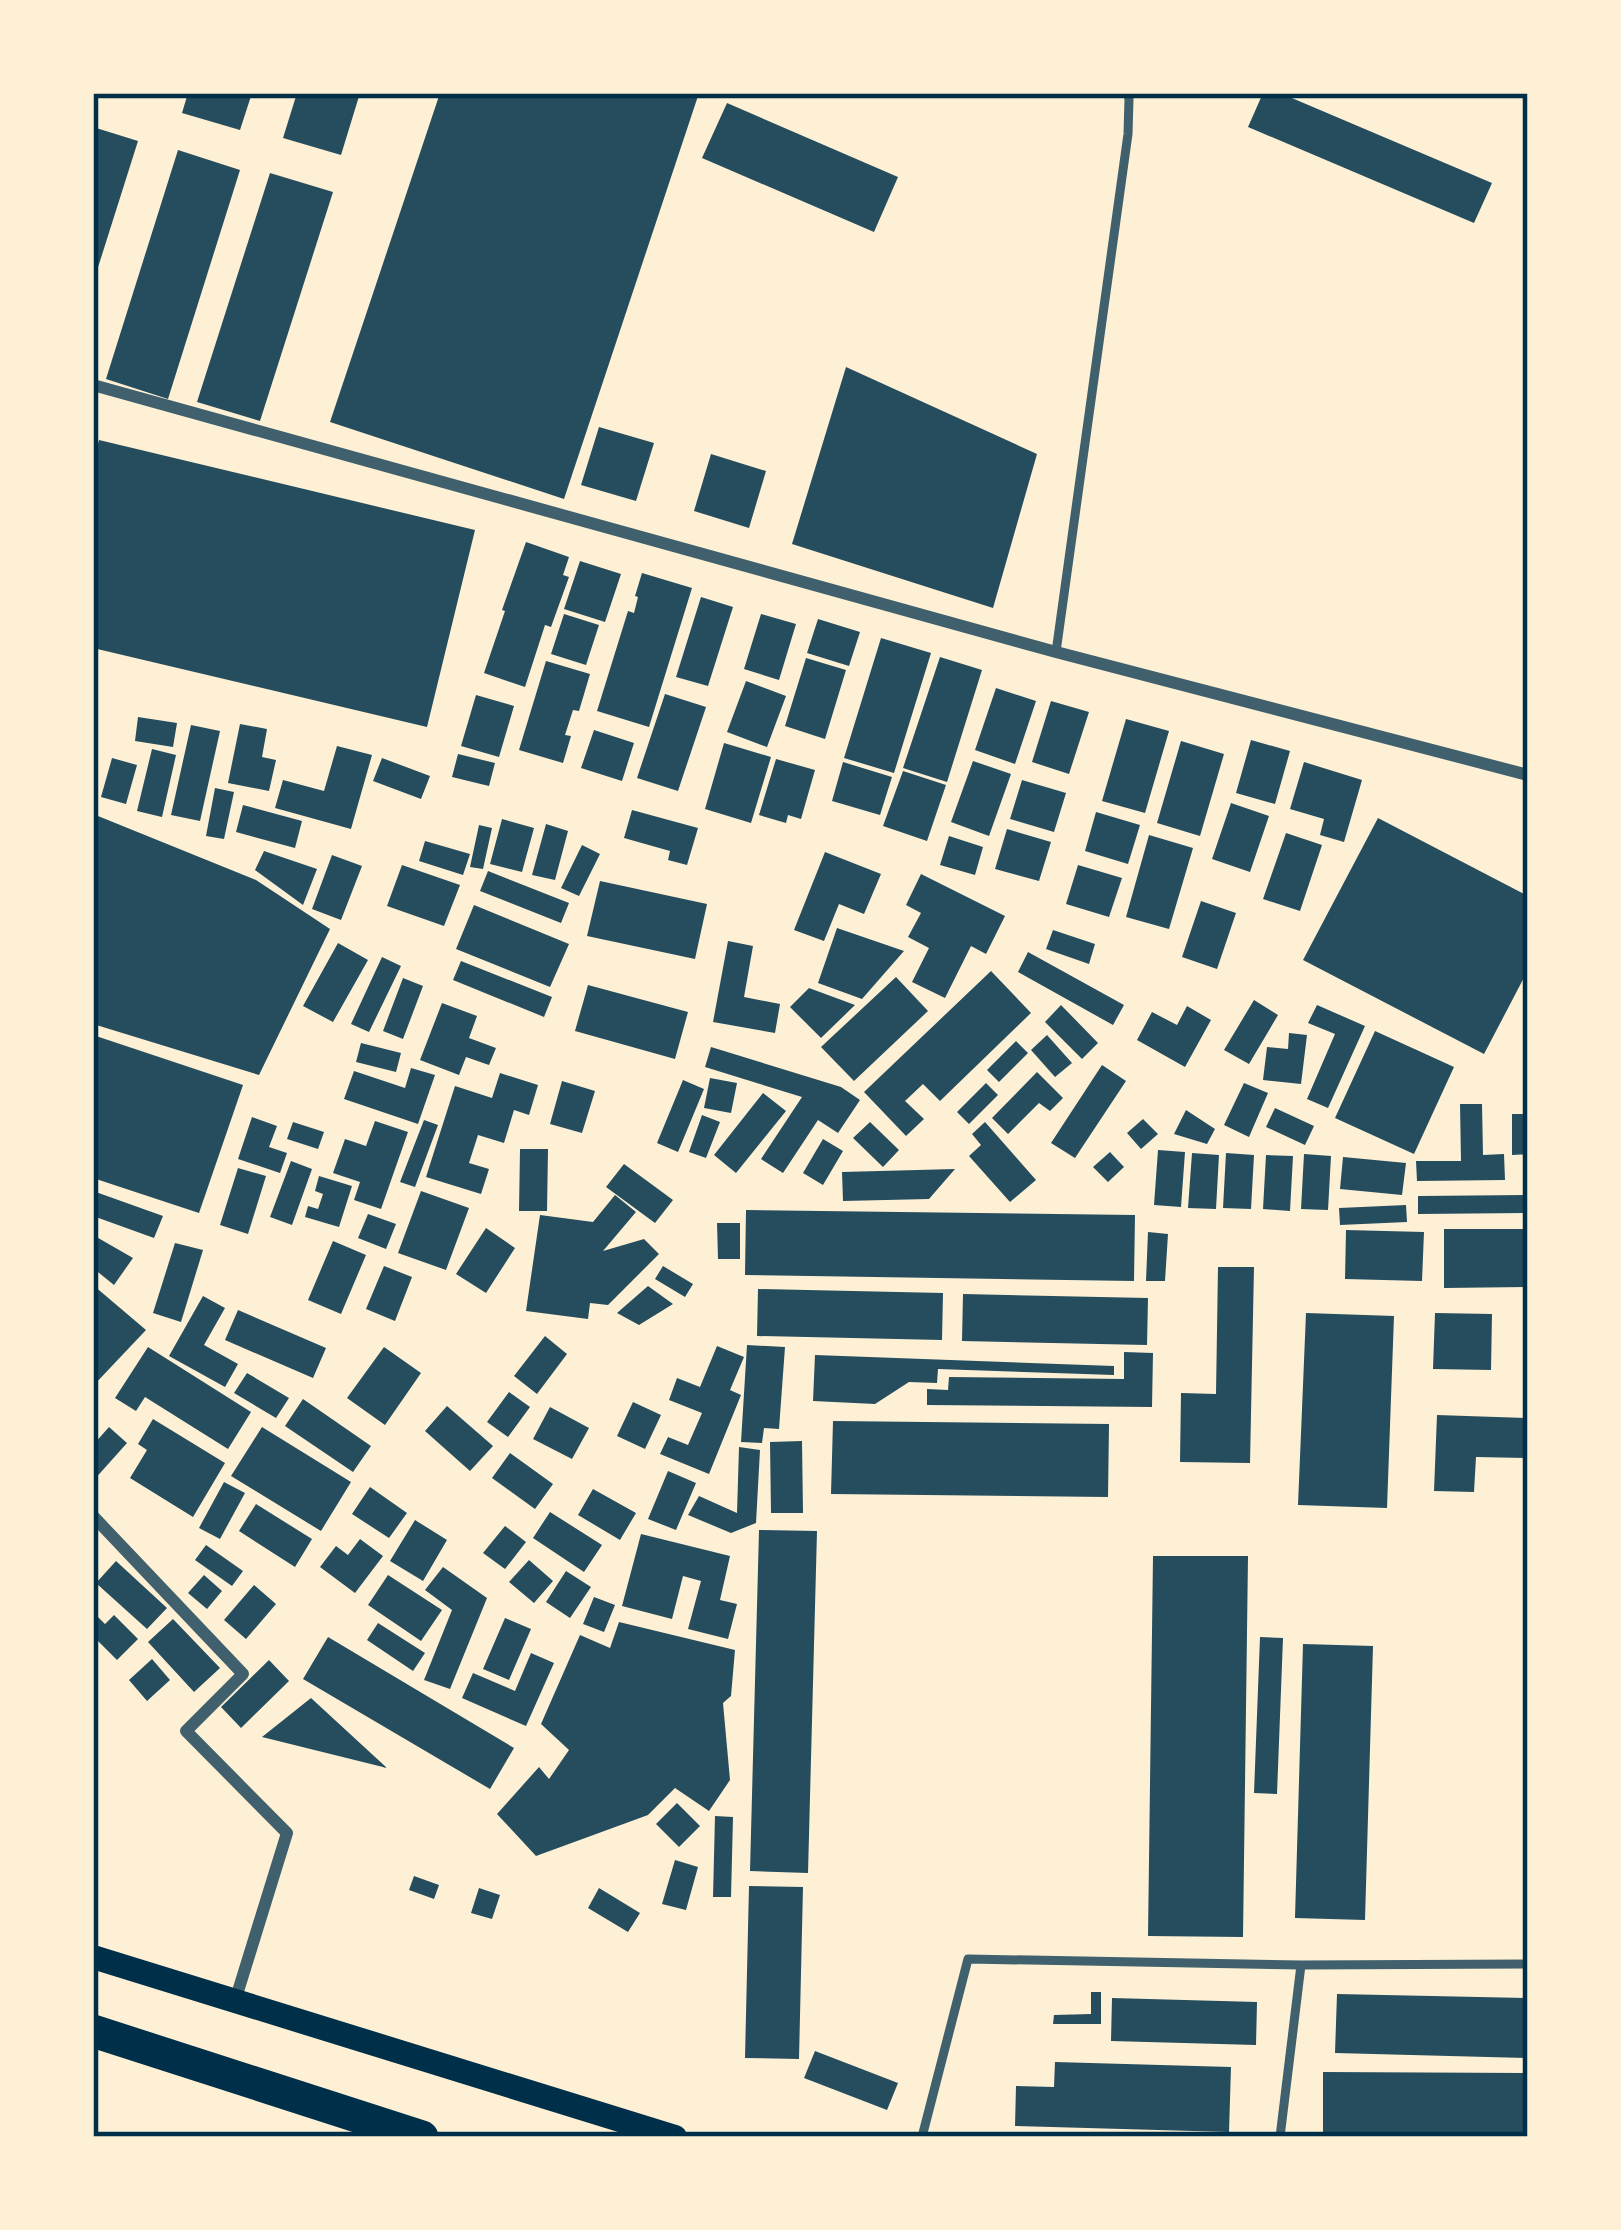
<svg xmlns="http://www.w3.org/2000/svg" width="1621" height="2230" font-family="'Fira Sans',sans-serif">
<rect width="100%" height="100%" fill="#fdf0d5"/>
<!-- building -->
<path fill="#264d5e" d="M188,93h64l-12,37 -58,-17z
M297,93h63l-19,62 -58,-17z
M440,93h259l-135,406 -234,-77z
M1263,93h17l212,90 -18,40 -226,-96z
M727,103l171,74 -24,55 -172,-74z
M93,127l45,14 -44,139h-1z
M178,150l62,20 -72,229 -62,-20z
M270,173l63,19 -73,229 -63,-19z
M846,367l191,87 -44,154 -201,-64z
M599,427l55,16 -18,58 -55,-16z
M99,440l376,90 -48,197 -334,-79v-183z
M711,454l55,17 -17,57 -55,-17z
M526,542l43,15 -6,18 6,2 -18,50 -6,-2 -20,62 -41,-14 21,-62 -3,-1z
M580,561l41,13 -16,48 -41,-13z
M642,573l50,15 -43,139 -52,-16 31,-100 6,2 4,-16 -3,-1z
M701,597l32,10 -25,79 -32,-9z
M564,614l35,11 -13,40 -35,-11z
M761,614l35,10 -17,56 -35,-11z
M818,619l42,13 -11,34 -42,-13z
M881,638l50,15 -37,120 -50,-15z
M940,657l42,13 -35,112 -44,-14z
M806,658l40,12 -21,69 -40,-13z
M546,661l44,13 -11,37 -6,-1 -8,25 6,1 -8,27 -44,-13z
M746,681l40,15 -19,51 -40,-15z
M996,688l40,13 -21,63 -40,-14z
M665,694l41,13 -28,84 -41,-13z
M476,695l38,11 -15,51 -38,-11z
M1051,701l38,11 -20,62 -37,-12z
M138,717l39,6 -4,24 -38,-6z
M1126,719l43,12 -24,82 -43,-12z
M240,724l27,5 -5,28 14,3 -7,31 -41,-8z
M191,725l29,6 -20,90 -29,-6z
M594,730l40,13 -12,38 -41,-13z
M1251,740l39,11 -15,53 -39,-11z
M1181,741l43,13 -24,82 -43,-13z
M724,743l47,14 -20,66 -46,-14z
M337,746l35,9 -21,74 -76,-21 8,-28 41,11z
M152,749l24,6 -14,62 -25,-6z
M458,754l37,9 -6,23 -37,-9z
M112,758l25,7 -11,39 -25,-7z
M382,758l48,18 -9,23 -48,-18z
M776,759l39,11 -14,49 -13,-4 -2,8 -27,-8z
M973,761l38,13 -22,62 -38,-14z
M843,762l49,15 -12,38 -48,-14z
M1304,762l58,18 -18,62 -24,-7 4,-16 -34,-10z
M903,771l43,14 -19,56 -44,-15z
M1022,780l44,13 -12,39 -44,-13z
M215,788l19,4 -10,47 -18,-3z
M1231,803l38,13 -19,56 -38,-13z
M243,805l59,16 -7,27 -59,-16z
M632,810l66,18 -11,37 -19,-5 2,-9 -46,-13z
M1096,812l44,13 -12,39 -43,-13z
M93,814l163,66 74,49 -71,146 -166,-51z
M1378,818l150,78v74l-44,84 -181,-94z
M502,819l32,9 -12,44 -32,-8z
M546,824l22,7 -13,49 -23,-5z
M479,825l13,3 -9,41 -13,-2z
M1007,829l44,13 -12,39 -44,-12z
M1286,833l36,12 -22,66 -37,-12z
M1149,835l44,13 -24,81 -43,-12z
M949,836l34,11 -8,28 -35,-10z
M425,841l45,13 -7,21 -44,-14z
M582,845l18,9 -21,42 -18,-8z
M264,851l53,18 -14,36 -48,-35z
M825,852l56,22 -17,40 -25,-10 -15,37 -30,-11z
M332,855l30,11 -21,54 -29,-11z
M402,865l58,20 -16,41 -57,-20z
M1078,865l44,13 -13,39 -43,-13z
M488,871l81,32 -8,20 -81,-32z
M921,874l84,42 -19,38 -15,-8 -26,52 -33,-16 17,-34 -21,-11 13,-24 -15,-8z
M600,881l107,23 -12,55 -108,-23z
M1201,901l35,12 -19,56 -35,-12z
M474,905l95,39 -19,43 -94,-38z
M837,928l67,23 -42,48 -44,-16z
M1053,930l42,14 -6,20 -43,-15z
M728,941l25,5 -9,51 36,7 -5,29 -62,-11z
M338,943l30,17 -35,62 -30,-16z
M1028,952l96,53 -11,20 -95,-53z
M382,957l19,9 -32,66 -18,-8z
M461,961l91,36 -8,20 -91,-37z
M991,971l40,42 -91,88 -17,-17 -18,17 19,18 -18,17 -42,-44z
M896,977l32,34 -74,70 -33,-34z
M403,978l20,8 -20,53 -20,-8z
M588,985l100,27 -13,47 -100,-28z
M809,988l46,17 -34,33 -31,-31z
M1254,1000l24,15 -29,49 -25,-14z
M442,1003l35,13 -8,22 27,10 -7,17 -23,-8 -7,18 -39,-15z
M1061,1005l37,38 -16,16 -37,-37z
M1317,1005l48,21 -37,82 -21,-9 28,-65 -27,-11z
M1187,1006l24,14 -26,47 -48,-27 15,-28 25,13z
M1375,1031l79,36 -40,87 -79,-36z
M1289,1033l18,2 -6,49 -38,-4 4,-33 21,2z
M93,1035l150,50 -44,128 -106,-35z
M1047,1035l25,28 -17,14 -24,-27z
M1016,1041l12,12 -29,29 -12,-12z
M361,1043l40,10 -5,19 -40,-10z
M711,1047l130,40 19,13 -22,33 -20,-13 -35,53 -22,-14 41,-62 -97,-30z
M1102,1065l24,16 -51,77 -24,-15z
M411,1068l24,7 -17,49 -74,-25 10,-28 51,17z
M1037,1072l26,26 -13,13 -11,-8 -31,31 -16,-16z
M500,1073l38,12 -9,30 -15,-5 -10,33 -26,-8 -9,28 20,6 -8,25 -55,-17 29,-91 37,12z
M710,1078l27,5 -6,30 -27,-5z
M683,1080l21,9 -26,63 -21,-9z
M562,1081l33,10 -13,42 -32,-9z
M986,1083l12,12 -29,29 -12,-12z
M1244,1083l24,10 -19,44 -25,-12z
M763,1093l23,18 -50,62 -22,-18z
M1460,1104h22l1,51 21,-1 1,26 -88,1 -1,-20h45z
M1275,1108l39,18 -9,19 -39,-18z
M1186,1110l29,19 -8,15 -33,-10z
M1512,1114h16v40l-16,1z
M702,1115l18,7 -14,36 -17,-6z
M252,1117l25,9 -8,21 18,6 -7,20 -42,-14z
M1143,1119l15,15 -17,15 -14,-16z
M424,1120l14,5 -23,62 -15,-5z
M375,1121l33,11 -27,77 -27,-9 6,-18 -27,-9 12,-34 21,7z
M293,1122l31,10 -6,17 -31,-10z
M870,1122l29,28 -16,17 -30,-29z
M985,1122l51,58 -26,22 -41,-46 12,-11 -9,-11z
M823,1139l20,12 -20,34 -20,-12z
M520,1149h28l-1,62h-28z
M1158,1150l27,2 -4,55 -27,-2z
M1110,1152l14,15 -16,15 -15,-15z
M1192,1153l27,2 -3,54 -28,-1z
M1226,1153l28,2 -3,54 -28,-1z
M1304,1154l27,2 -3,54 -27,-1z
M1266,1155l27,1 -3,55 -27,-2z
M1343,1157l63,6 -4,32 -62,-6z
M291,1161l21,8 -20,56 -22,-8z
M624,1164l49,36 -18,23 -49,-36z
M238,1168l28,8 -18,58 -28,-9z
M955,1169l-26,30 -86,2 -1,-29z
M319,1176l33,10 -13,41 -34,-10 3,-11 10,3 5,-15 -8,-3z
M93,1191l70,25 -9,22 -61,-22z
M421,1191l48,17 -23,62 -48,-17z
M615,1195l21,17 -33,39 41,-12 15,15 -51,51 -18,-2 -2,16 -62,-8 14,-96 53,7z
M1528,1195v18l-110,1v-18z
M1406,1205l1,17 -67,3 -1,-17z
M746,1210l389,5 -1,66 -389,-6z
M368,1214l28,10 -10,25 -28,-11z
M717,1223h23v36h-22z
M486,1228l29,20 -29,45 -30,-19z
M1444,1229h84v58l-84,1z
M1346,1230l78,2 -2,49 -77,-2z
M1148,1232l20,2 -3,47h-19z
M93,1235l40,23 -19,27 -21,-17z
M333,1241l33,14 -25,59 -33,-14z
M175,1243l28,7 -22,72 -28,-9z
M384,1266l28,11 -17,44 -29,-12z
M663,1266l30,18 -8,13 -30,-18z
M1218,1267h36l-4,196 -70,-1 1,-69 35,1z
M93,1285l53,45 -53,56z
M648,1286l25,18 -34,21 -22,-12z
M758,1289l185,4 -1,47 -185,-4z
M963,1294l185,4 -1,47 -185,-4z
M203,1296l22,12 -21,37 34,19 -13,23 -56,-31z
M238,1310l88,38 -13,30 -88,-38z
M1306,1313l88,3 -7,192 -89,-3z
M1435,1313l57,1 -1,56 -58,-1z
M545,1336l22,18 -30,40 -23,-18z
M747,1345l38,2 -6,82 -15,-1 -2,15 -21,-1z
M717,1346l27,11 -14,33 11,5 -32,79 -49,-20 8,-17 20,8 14,-32 -33,-13 8,-22 23,9z
M148,1347l103,65 -23,37 -83,-52 -9,14 -21,-13z
M384,1347l37,26 -36,52 -38,-27z
M1124,1352l29,1 -1,54 -225,-2v-16l21,1 1,-13 175,2z
M815,1355l299,11v9l-176,-6 -1,14 -28,-1 -34,22 -62,-3z
M247,1373l42,25 -13,20 -42,-25z
M509,1392l21,15 -22,30 -21,-15z
M303,1399l68,47 -18,26 -68,-46z
M633,1402l28,13 -16,34 -28,-13z
M447,1406l46,40 -23,25 -45,-40z
M550,1407l39,21 -17,31 -39,-20z
M1437,1415l91,3v40l-52,-1 -2,35 -40,-1z
M153,1419l72,44 -32,54 -63,-39 17,-28 -9,-6z
M833,1421l276,3 -1,73 -277,-3z
M109,1427l18,16 -34,38v-36z
M262,1427l89,55 -30,49 -90,-55z
M802,1441l1,72h-32l-1,-71z
M739,1447l21,3 -4,73 -25,10 -43,-18 11,-19 38,17z
M510,1453l43,31 -18,25 -43,-31z
M668,1471l28,12 -20,47 -28,-11z
M224,1482l21,11 -25,46 -21,-11z
M370,1487l37,26 -18,25 -37,-24z
M593,1489l43,24 -16,27 -42,-25z
M256,1504l56,35 -17,28 -56,-36z
M550,1512l52,33 -18,27 -51,-34z
M415,1520l32,20 -24,41 -33,-20z
M505,1526l21,16 -21,27 -22,-16z
M759,1530l58,1 -9,342 -58,-2z
M641,1534l89,22 -10,44 17,4 -9,35 -40,-10 13,-48 -18,-5 -11,43 -50,-13z
M360,1539l23,17 -28,37 -35,-26 16,-21 12,9z
M206,1545l37,26 -11,15 -37,-26z
M1153,1556h95l-5,381 -95,-1z
M529,1560l24,21 -19,22 -25,-21z
M116,1561l51,47 -20,21 -51,-46z
M443,1567l44,31 -37,91 -26,-9 28,-70 -27,-20z
M566,1571l25,16 -21,31 -24,-16z
M204,1575l18,16 -15,18 -19,-16z
M388,1575l54,35 -21,31 -53,-36z
M254,1585l22,19 -30,35 -22,-19z
M594,1597l21,8 -11,27 -21,-8z
M93,1612l12,12 9,-9 24,24 -21,21 -24,-24z
M505,1618l26,11 -22,51 -26,-11z
M173,1619l47,49 -26,24 -46,-50z
M619,1622l116,28 -4,46 -8,7 7,77 -21,31 -34,-23 -27,27 -112,41 -39,-42 42,-47 10,12 20,-29 -28,-26 39,-89 30,13z
M378,1623l47,30 -12,18 -46,-31z
M328,1637l186,111 -24,41 -187,-110z
M1260,1637l23,1 -6,156 -23,-1z
M1303,1644l70,2 -8,274 -70,-2z
M531,1653l23,10 -28,63 -64,-28 11,-25 42,18z
M152,1659l18,21 -23,21 -18,-21z
M269,1660l20,21 -48,47 -20,-21z
M311,1698l76,70 -125,-31z
M677,1803l23,23 -21,21 -23,-23z
M715,1816l18,1 -2,80h-18z
M675,1860l23,7 -12,43 -24,-6z
M414,1876l25,9 -5,14 -25,-9z
M749,1886l54,1 -4,172 -54,-1z
M479,1888l21,7 -8,24 -21,-6z
M599,1888l41,25 -12,19 -40,-24z
M1091,1992h10v32h-48l1,-9 37,-1z
M1337,1994l191,4v60l-193,-5z
M1112,1998l145,4 -1,43 -145,-4z
M815,2051l83,32 -11,27 -83,-32z
M1055,2062l176,5 -2,65 -214,-6 1,-40 38,1z
M1323,2072l205,1v61l-205,-1z"/>
<g fill="none" stroke-linecap="round" stroke-linejoin="round">
<!-- service -->
<path stroke="#3f606c" stroke-width="9" d="M1056,652l72,-518 1,-35 -2,-6
M922,2137l46,-178 333,6
M1280,2137l21,-172 227,-1"/>
<!-- minor -->
<path stroke="#3f606c" stroke-width="12" d="M93,385l963,267 472,123
M93,1516l150,158 -57,57 101,102 -52,168"/>
<!-- secondary -->
<path stroke="#003049" stroke-width="24" d="M93,1957l582,180"/>
<!-- trunk -->
<path stroke="#003049" stroke-width="33" d="M93,2031l329,106"/>
</g>
<!-- border -->
<rect width="1621" height="2230" fill="none" stroke="#fdf0d5" stroke-width="192"/>
<rect x="96" y="96" width="1429" height="2038" fill="none" stroke="#003049" stroke-width="4.5"/>
</svg>
